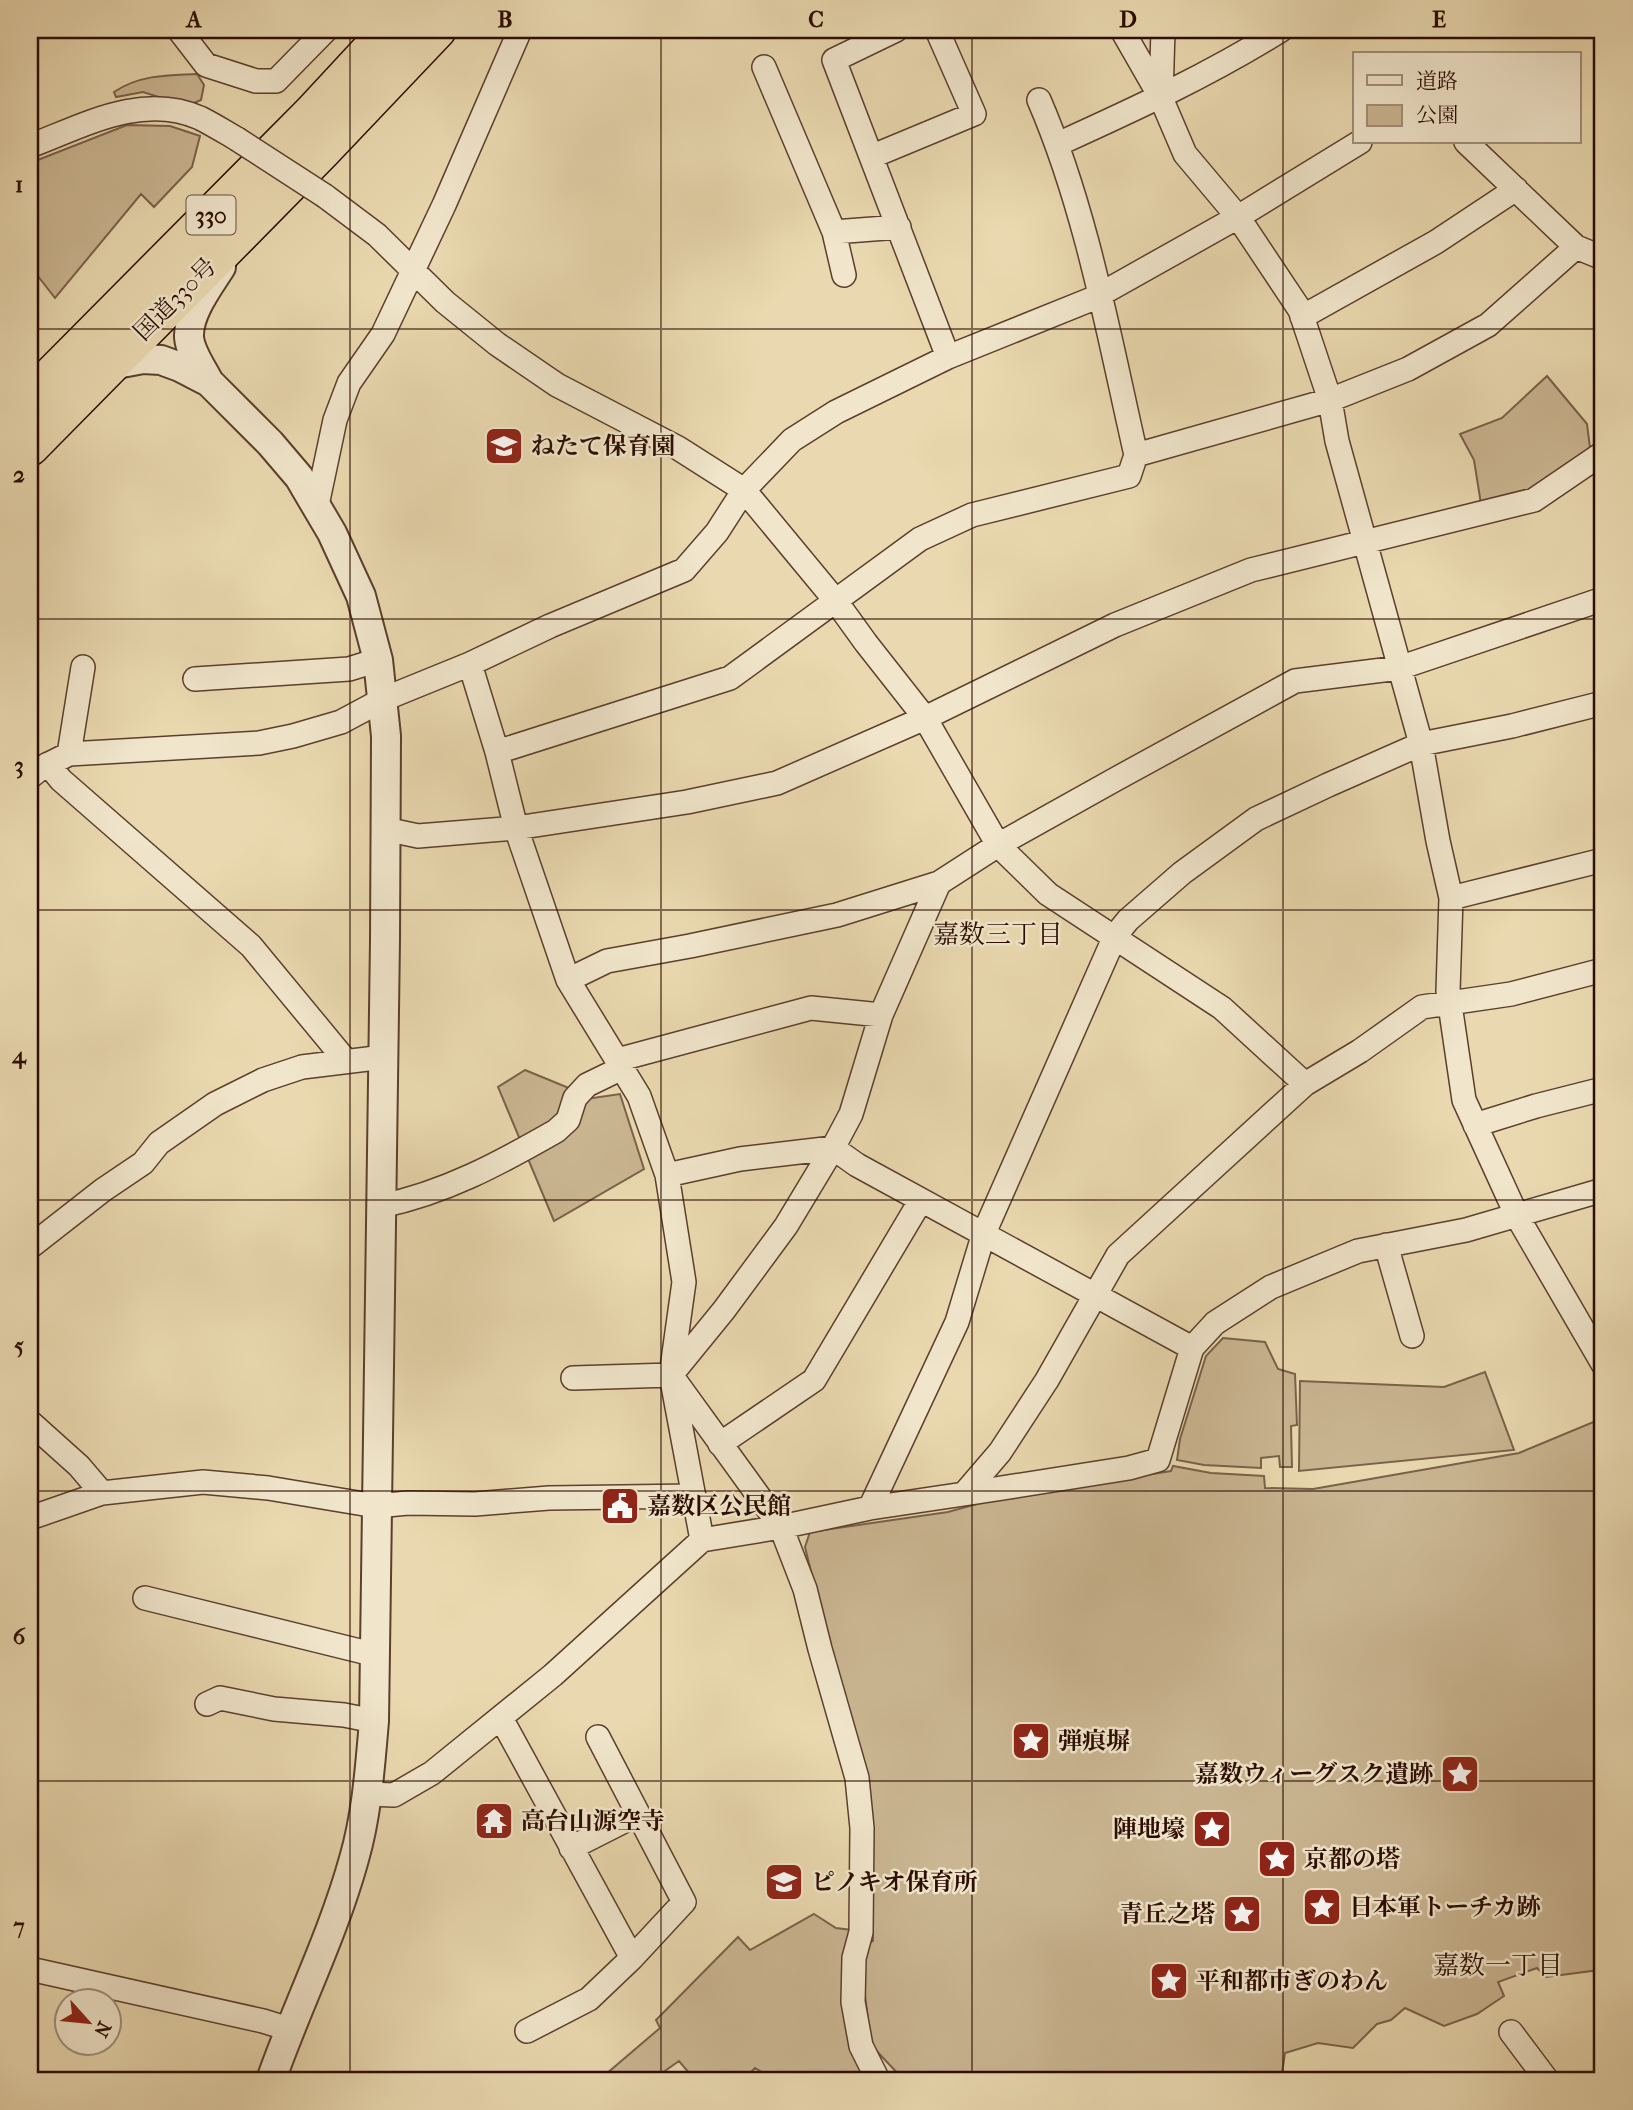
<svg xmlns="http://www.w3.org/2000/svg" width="1633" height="2110" font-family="'IM FELL French Canon','Noto Serif JP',serif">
<rect width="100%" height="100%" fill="#ead9b0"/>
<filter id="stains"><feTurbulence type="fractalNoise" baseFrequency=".00286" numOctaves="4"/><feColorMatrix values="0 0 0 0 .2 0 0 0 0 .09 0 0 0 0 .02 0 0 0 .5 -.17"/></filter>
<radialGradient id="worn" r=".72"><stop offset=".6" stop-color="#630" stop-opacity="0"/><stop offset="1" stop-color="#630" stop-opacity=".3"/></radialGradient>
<!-- green -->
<path fill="#cab692" stroke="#7a614a" stroke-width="2" d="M197,74l7,11 -3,15 -14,6 -44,-14 -27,5 -2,-5c25,-17 53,-17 83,-18z
M127,125l43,1 30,10 -8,31 -38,40 -13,-13 -86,104 -25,-32v-103z
M1547,376l40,48 3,24 -57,44 -52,12 -7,-44 -14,-26 42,-16z
M525,1070l68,28 27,-4 24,75 -90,52 -56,-134z
M1223,1338l42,4 13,27 17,5 2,51 -6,1 1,41h-12l-1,-11 -18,2v10l-57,-3 -27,-5 3,-21 26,-83z
M1485,1372l29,78 -215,21 1,-90 144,6z
M1603,1418v546h-3l-1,6 -53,7 -9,-9 -39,14 6,14 -27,18 -33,12 -39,-18 -14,12 -14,4 -24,24 -35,-5 -33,10 -4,27h-380v-3l-30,-32 -8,-67 4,-34 6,-3 -2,-124 -66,-270 5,-15 138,-20 51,-14 172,-27 2,-5 38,7 53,3 1,12 48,1 206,-36z
M814,1914l22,14 16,2 17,150h-94l-20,-12 -12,12h-48l-16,-19 -27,19h-83l37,-6 54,-46 -4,-8 82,-83 12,13z"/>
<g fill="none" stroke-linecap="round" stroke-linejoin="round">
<!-- minor casing -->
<g stroke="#5b3f2d" stroke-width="26">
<path id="minor" d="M179,30l27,35 50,16h20l50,-51
M896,30l-62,30 114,297
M1122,30l39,68 24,56 53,63 62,93 30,90 7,41 84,303 17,97 13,57 -3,93 16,109 53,116 86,148
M764,67l70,165 65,-5
M1161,97l2,-67
M1039,100c48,111 70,237 97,355
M1466,142l110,105 27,11
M1058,144c77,-35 151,-69 223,-114
M30,146c53,-20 112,-54 170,-28 12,6 25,14 37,21
M873,156l101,-42 -37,-84
M325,196l52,39 68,67 52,42 60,41 121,63 66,42 91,110 31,43 59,75 73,127 50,49 174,114 83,76
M834,232l10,43
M1302,317l134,-75 80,-53
M317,505l18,-85 14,-37 34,-49 61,-129 76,-175
M470,664l27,88 19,76 52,152 71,116 28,79 17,107 -13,93 31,165
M195,679l154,-10 29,-9
M497,752l233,-74 190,-139 52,-24 157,-39 7,-21 194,-55 78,-31 80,-44 88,-78
M69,754l14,-87
M48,764l13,16 190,166 95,115
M30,777l11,-9 28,-14 190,-11 34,-7 48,-14 43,-23 86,-35 80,-38 134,-56 33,-38 27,-42 48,-50 44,-28 112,-55 144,-58 146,-82 122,-75
M385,829l33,7 98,-8 171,-26 90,-19 148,-65 190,-93 136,-55 283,-70 69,-47
M1451,898l152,-38
M568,980l39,-19 83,-15 147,-31 102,-32
M617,1060l194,-52 70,7
M1475,1125l61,-19 67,-17
M667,1175l73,-16 93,-11 24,17 335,183 -34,112 -29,8 -165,26
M381,1206c64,-13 119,-43 175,-75l12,-11 7,-22 12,-13 35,-17
M1386,1245l26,91
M30,1247l73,-57 40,-27 16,-20 56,-39 48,-24 39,-13 82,-10
M1192,1348l23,-25 56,-36 87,-36 108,-21 137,-40
M671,1375l53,-65 62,-84 47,-78 18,-34 30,-99 58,-132 59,-38 118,-66 179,-98 104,-13 204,-69
M573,1378l98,-3 110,152 24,62 15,60 37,129 5,50 -1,104 -7,26 -1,44 8,44 17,34
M30,1422l49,44 23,27
M720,1444l94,-64 107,-180
M870,1508l87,-186 27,-89 131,-297 13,-16 54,-47 74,-54 72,-34 93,-41 91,-18 91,-23
M30,1518l72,-25 101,-11 65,6 108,18 32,-3 67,1 74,-6 145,-2
M145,1598l231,57
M207,1704l13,-6 54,11 70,6 30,6
M501,1718l131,240
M367,1794l27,1 38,-22 121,-98 149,-135 79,-13 89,-19 94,-14 36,-42 47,-72 71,-125 187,-171 55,-33 62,-44 89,-13 92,-24
M571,1848l67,-34
M30,1969l233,52 26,8
M527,2031l62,-32 43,-41 52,-56 -86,-165
M1511,2032l36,48"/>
</g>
<!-- tertiary casing -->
<g stroke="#5b3f2d" stroke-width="32">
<path id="tertiary" d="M111,365l32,-6 18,1 19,7 29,15 61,61 29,34 33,56 29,63 17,64 8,76 -1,204 -11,781c-4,46 -7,93 -20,138 -21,76 -57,147 -83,221
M209,382c-7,-14 -19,-30 -20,-45 -1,-24 20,-51 32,-70"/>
</g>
<!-- trunk casing -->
<g stroke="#2b0c01" stroke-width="40">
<path id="trunk" d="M30,397l282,-284 77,-83
M30,447l292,-296 115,-121"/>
</g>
<!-- minor -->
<use href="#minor" stroke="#f1e6cc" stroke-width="23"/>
<!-- tertiary -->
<use href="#tertiary" stroke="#f1e6cc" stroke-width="28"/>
<!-- trunk -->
<use href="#trunk" stroke="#ead9b0" stroke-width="37"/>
<!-- minor-bridge casing -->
<g stroke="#5b3f2d" stroke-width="26" stroke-linecap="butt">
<path id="minor-bridge" d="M237,139l88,57"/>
</g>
<!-- minor-bridge -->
<use href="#minor-bridge" stroke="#f1e6cc" stroke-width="23"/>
</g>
<!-- grid -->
<path fill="none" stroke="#2b0c01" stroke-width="2" stroke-opacity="0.55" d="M350,30v2050M661,30v2050M972,30v2050M1283,30v2050M30,329h1573M30,619h1573M30,910h1573M30,1200h1573M30,1491h1573M30,1781h1573"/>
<!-- icons -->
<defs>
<g id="school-square" transform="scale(2.0125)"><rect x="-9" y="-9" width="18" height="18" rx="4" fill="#8f2418" stroke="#f1e6cc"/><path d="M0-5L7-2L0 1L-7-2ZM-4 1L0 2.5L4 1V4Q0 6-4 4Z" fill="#fff"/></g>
<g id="civic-square" transform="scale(2.0125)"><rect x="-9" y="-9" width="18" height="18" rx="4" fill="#8f2418" stroke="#f1e6cc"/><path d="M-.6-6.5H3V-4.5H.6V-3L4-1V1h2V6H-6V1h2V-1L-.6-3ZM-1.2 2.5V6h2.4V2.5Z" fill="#fff"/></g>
<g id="sight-square" transform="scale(2.0125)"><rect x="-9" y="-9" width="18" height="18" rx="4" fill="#8f2418" stroke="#f1e6cc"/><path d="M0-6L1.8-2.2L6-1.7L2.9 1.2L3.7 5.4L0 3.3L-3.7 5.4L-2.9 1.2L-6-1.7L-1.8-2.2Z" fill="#fff"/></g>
<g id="temple-square" transform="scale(2.0125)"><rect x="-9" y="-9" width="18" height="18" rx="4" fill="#8f2418" stroke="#f1e6cc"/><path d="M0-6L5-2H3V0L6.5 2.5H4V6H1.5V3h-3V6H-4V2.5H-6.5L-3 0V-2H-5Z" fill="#fff"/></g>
</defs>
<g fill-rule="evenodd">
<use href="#school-square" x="504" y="446"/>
<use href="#civic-square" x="620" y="1506"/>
<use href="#sight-square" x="1031" y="1741"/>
<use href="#sight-square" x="1460" y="1774"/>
<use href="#temple-square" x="494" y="1821"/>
<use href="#sight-square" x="1212" y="1829"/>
<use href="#sight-square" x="1277" y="1859"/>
<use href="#school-square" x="784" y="1882"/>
<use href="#sight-square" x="1322" y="1907"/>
<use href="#sight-square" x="1242" y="1914"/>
<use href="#sight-square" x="1169" y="1981"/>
</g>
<g text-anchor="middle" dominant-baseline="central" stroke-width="5" stroke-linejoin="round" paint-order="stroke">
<!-- shield labels -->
<rect fill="#f1e6cc" stroke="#664d3e" stroke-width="2" x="186.5" y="195.5" width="49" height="39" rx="5"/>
<g font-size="23" font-weight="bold" fill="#2b0c01">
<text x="211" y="215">330</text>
</g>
<!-- street labels -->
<g font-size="24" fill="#2b0c01" stroke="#f1e6cc">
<text transform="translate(175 299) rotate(-45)">国道330号</text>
</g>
<!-- poi labels -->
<g font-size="24" font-weight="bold" fill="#2b0c01" stroke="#f1e6cc" text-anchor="start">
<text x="531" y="446">ねたて保育園</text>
<text x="647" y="1506">嘉数区公民館</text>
<text x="1058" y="1741">弾痕塀</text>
<text x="1433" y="1774" text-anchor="end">嘉数ウィーグスク遺跡</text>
<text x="521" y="1821">高台山源空寺</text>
<text x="1185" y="1829" text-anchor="end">陣地壕</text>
<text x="1304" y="1859">京都の塔</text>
<text x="811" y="1882">ピノキオ保育所</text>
<text x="1349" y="1907">日本軍トーチカ跡</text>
<text x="1215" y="1914" text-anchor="end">青丘之塔</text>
<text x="1196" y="1981">平和都市ぎのわん</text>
</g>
<!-- neighbourhood labels -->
<g font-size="26" fill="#2b0c01" stroke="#f1e6cc">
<text x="998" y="934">嘉数三丁目</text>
<text x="1498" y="1965">嘉数一丁目</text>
</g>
</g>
<!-- margin -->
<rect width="1633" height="2110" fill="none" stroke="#ead9b0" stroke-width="77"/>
<!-- legend -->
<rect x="1353" y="52" width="228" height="91" fill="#f1e6cc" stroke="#a28f7b" stroke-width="2"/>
<rect x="1367" y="75" width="35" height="10" fill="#f1e6cc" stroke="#a28f7b" stroke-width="2"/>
<text x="1416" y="88" font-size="21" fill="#2b0c01">道路</text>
<rect x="1367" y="105" width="35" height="21" fill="#cab692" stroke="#a28f7b" stroke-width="2"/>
<text x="1416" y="122" font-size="21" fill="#2b0c01">公園</text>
<!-- north arrow -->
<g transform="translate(88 2022) rotate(117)"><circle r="33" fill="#f1e6cc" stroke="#a28f7b" stroke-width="2"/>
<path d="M0-5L12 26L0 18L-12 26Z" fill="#8f2418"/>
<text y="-10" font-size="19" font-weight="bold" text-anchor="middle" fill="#2b0c01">N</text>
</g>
<rect x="38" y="38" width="1556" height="2034" fill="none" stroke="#2b0c01" stroke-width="2.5"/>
<g font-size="23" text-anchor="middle" font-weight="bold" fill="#2b0c01">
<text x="194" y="27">A</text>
<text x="505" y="27">B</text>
<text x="816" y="27">C</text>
<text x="1128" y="27">D</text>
<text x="1439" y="27">E</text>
<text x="19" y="192">1</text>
<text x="19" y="482">2</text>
<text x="19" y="773">3</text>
<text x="19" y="1063">4</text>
<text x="19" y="1353">5</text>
<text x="19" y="1644">6</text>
<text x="19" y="1934">7</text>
</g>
<rect width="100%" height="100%" filter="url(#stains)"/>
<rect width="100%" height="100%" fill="url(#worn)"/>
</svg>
